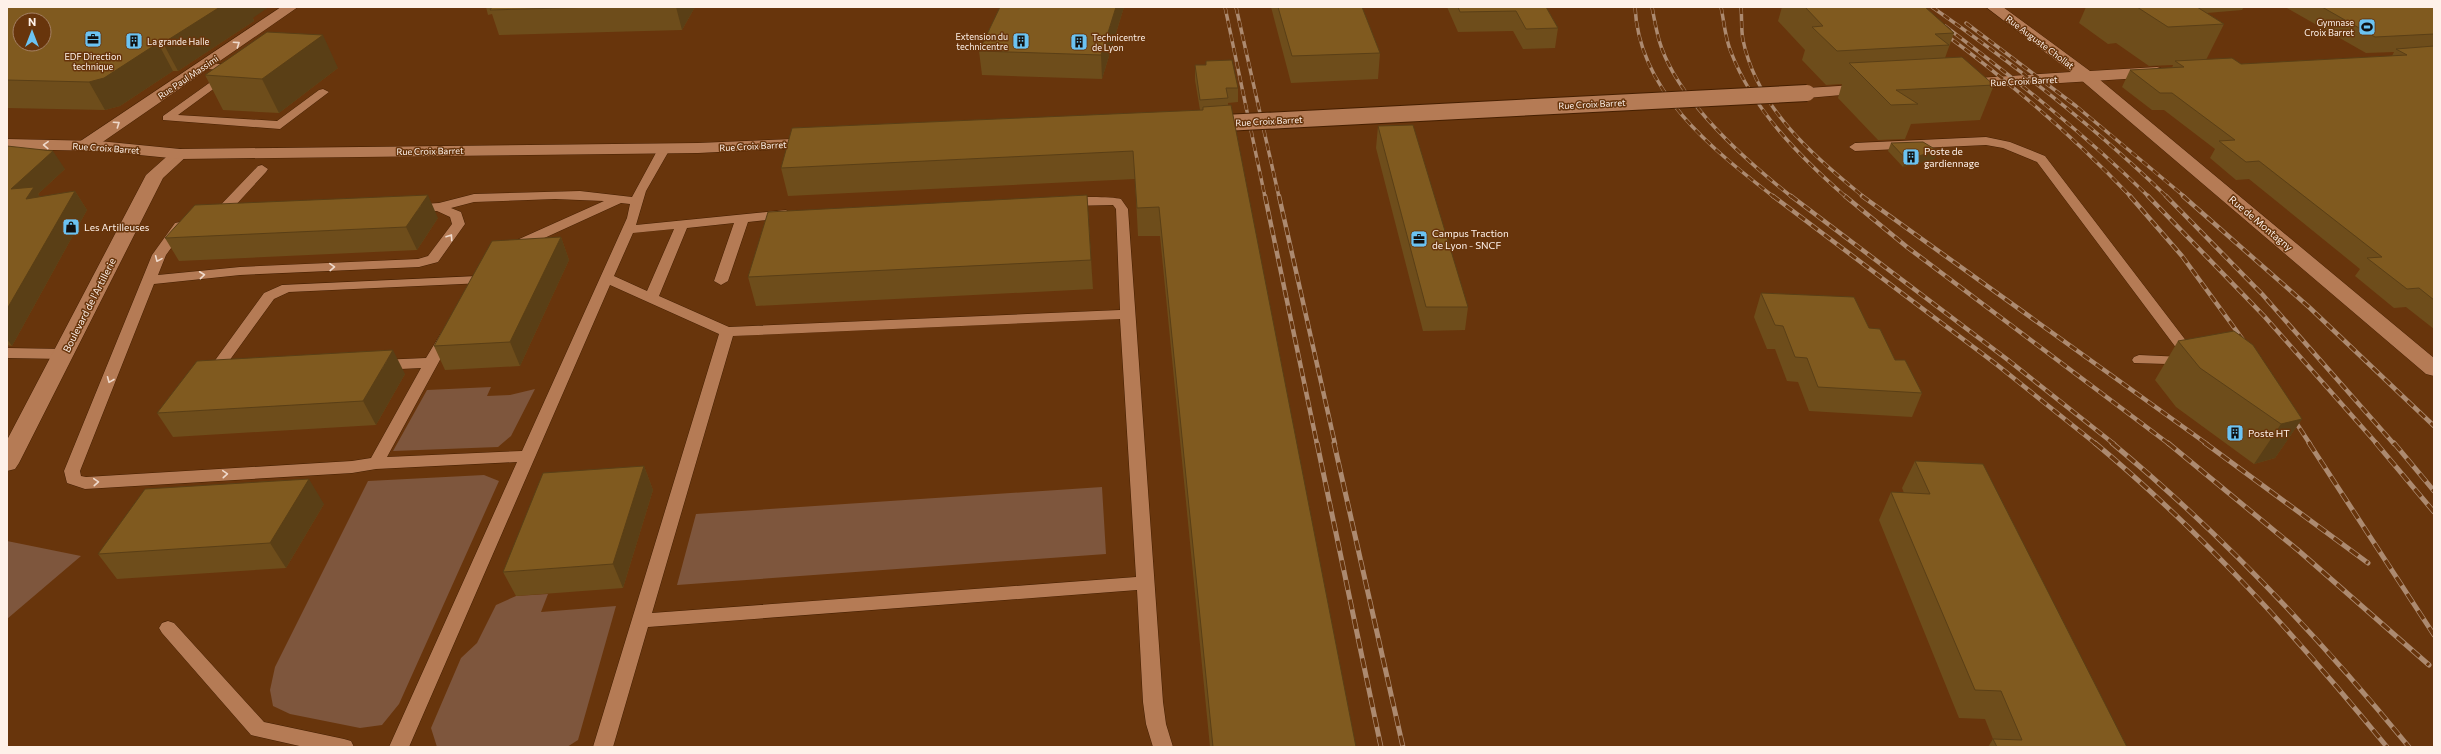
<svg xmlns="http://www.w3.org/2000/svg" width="2441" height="754" font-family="Commissioner,sans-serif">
<rect width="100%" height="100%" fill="#68350c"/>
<!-- green -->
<path fill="#7e563d" d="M491,387l-4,9 23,-1 25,-6 -24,47 -13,11 -105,4 34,-61z
M484,475l15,6 -100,223 -17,21 -22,3 -70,-14 -17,-8 -3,-16 5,-23 93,-186z
M1102,487l4,67 -429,31 19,-71z
M7,541l74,15 -74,63z
M548,594l-7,18 75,-6 -38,134 -11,7h-130l-6,-19 30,-70 16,-15 19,-38 20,-9z"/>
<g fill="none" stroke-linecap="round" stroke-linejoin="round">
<!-- service casing -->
<g stroke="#451f01" stroke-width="1">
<path id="service" d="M204,63l33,2 5,3 -64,47 99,6 42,-31 4,-1 6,3 -49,37 -117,-9v-4l63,-45 -26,-3 -1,-2z
M1986,137l24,5 35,14 155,203 2,3 -2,3 -66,-2 -2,-3 2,-3 5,-2 44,2 -146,-195 -34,-14 -17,-3 -131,6 -6,-4 6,-4z
M664,145l6,4 -24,42 -10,34 150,-15 6,4 -6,4 -38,4 -20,59 -7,4 -7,-4 20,-58 -47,5 -28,68 70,31 391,-17 -4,-101 -3,-4 -45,1 -6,-4c5,-7 50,-5 59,-3l7,10 35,493 3,22 7,23h-20l-7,-23 -3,-22 -6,-112 -489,37 -35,120h-20l126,-413 -109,-49 -201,462h-20l128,-285 -141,7 -24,4 -267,16 -18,-6 -3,-12 88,-216 23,-32 5,-1 7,4 -21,29 -8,20 82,-8 178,-8 10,-3 24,-32 -2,-7 -13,-6 -24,1 -6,-4 1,-3 31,-2 35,-9 106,-3 52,6 26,-48zM555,199l49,2 -96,43 -2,3 2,3h10l103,-47 9,1 -3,14 -105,233 -135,6 66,-121 -7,-4 -5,1 -15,25 -46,2 -7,5 7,5 41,-2 -50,90 -19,3 -266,16 -5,-1 -1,-5 74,-187 86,-9 179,-8 19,-5 27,-38 -4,-12 -10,-4 23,-6zM674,229l-27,62 -33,-15 19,-43zM1120,319l16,258 -484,36 81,-277z
M262,165l6,4 -2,3 -44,48h-10l-1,-3 1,-3 46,-48z
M478,276l7,4 -2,3 -194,9 -15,7 -50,69 5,5 -2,3h-10l-9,-6 56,-77 18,-8z
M7,348l57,1 7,5 -7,5 -57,-1z
M168,621l6,2 90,99 80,17 7,2 3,6h-50l-53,-12 -89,-102 -3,-5 3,-5z"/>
</g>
<!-- minor casing -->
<g stroke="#451f01" stroke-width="1">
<path id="minor" d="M281,7h17l-207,143h-12l-3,-4 3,-4z
M2087,72l6,2 341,284v18l-8,-2 -345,-294 -2,-3 2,-3z
M180,149l6,1 3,4 -26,24 -144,285 -4,6 -8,2v-31l139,-265 28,-25z"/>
</g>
<!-- tertiary casing -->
<g stroke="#451f01" stroke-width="1">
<path id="tertiary" d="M1986,7h17l87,64 67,-4 6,2 2,3 -2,3 -6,2 -195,12 -6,-2 -2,-3 2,-3 6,-2 109,-7z
M1870,84l6,2 2,3 -2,3 -69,6 -6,-1 -2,-4 2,-4 6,-1z
M817,138l6,1 3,4 -3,4 -125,6 -518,6 -81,-8 -92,-2v-10l92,2 81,8 518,-6z"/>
</g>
<!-- service -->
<use href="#service" fill="#b57b55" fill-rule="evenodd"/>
<!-- minor -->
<use href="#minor" fill="#b57b55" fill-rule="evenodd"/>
<!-- tertiary -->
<use href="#tertiary" fill="#b57b55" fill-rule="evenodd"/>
<!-- rail-far2 casing -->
<g stroke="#ac8a70" stroke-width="3.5">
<path id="rail-far2" d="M1225,7l40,190
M1236,7l43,190
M1635,7c4,85 77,142 139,190
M1652,7c2,11 4,22 7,33 17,59 86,120 133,157
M1721,7c3,14 4,31 10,45 22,58 69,105 115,145
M1741,7c1,11 0,23 2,33 14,68 70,116 121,157
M1932,7c83,58 162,119 235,190
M1966,23l110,83 109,91
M1945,26c71,54 141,109 204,171
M1942,32c68,50 131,104 189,165"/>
</g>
<!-- rail-far1 casing -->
<g stroke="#ac8a70" stroke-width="4.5">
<path id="rail-far1" d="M1265,196l52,248
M1279,196l56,248
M1773,196l223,168 100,80
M1791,196l217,164 106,84
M1845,196l62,51 262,197
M1862,196l345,248
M2130,196l52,60 64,88
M2148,196l116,120 113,128
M2166,196l96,98 132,150
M2183,196l127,112 124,118
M2291,415l19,29"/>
</g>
<!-- rail casing -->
<g stroke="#ac8a70" stroke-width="5">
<path id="rail" d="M1317,443l64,304
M1334,443l69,304
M2095,443c108,90 203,195 292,304
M2112,443c110,91 207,194 297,304
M2168,443l131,108 130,114
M2205,443l163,120
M2309,443l125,192
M2376,443l58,69
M2394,443l40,48"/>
</g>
<!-- rail-far2 -->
<use href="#rail-far2" stroke="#68350c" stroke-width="2.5" stroke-dasharray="7" stroke-linecap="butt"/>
<!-- rail-far1 -->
<use href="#rail-far1" stroke="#68350c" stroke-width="3" stroke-dasharray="8" stroke-linecap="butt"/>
<!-- rail -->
<use href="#rail" stroke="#68350c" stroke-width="3.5" stroke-dasharray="10" stroke-linecap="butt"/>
<!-- tertiary-bridge casing -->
<g stroke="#451f01" stroke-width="18" stroke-linecap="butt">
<path id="tertiary-bridge" d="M1205,124l602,-31"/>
</g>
<!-- tertiary-bridge -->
<use href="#tertiary-bridge" stroke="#b57b55" stroke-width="16"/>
</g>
<!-- wall -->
<path fill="#6e4d1b" d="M7,7l246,11 1,3 -76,50h-5l-53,35 -15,4 -98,-2z
M486,7h209l-13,23 -183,5 -7,-21 -4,1z
M1000,7h124l-22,72 -120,-4 -3,-24z
M1271,7h91l18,46 -2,26 -87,4z
M1447,7h99l12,21 -3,20 -32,1 -10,-18 -55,1z
M1782,7h143l29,26 -9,25 49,27 -14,35 -69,4 -6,15 -27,1 -40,-42 4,-14 -16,1 -24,-25 3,-10 -27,-29z
M2086,7h158l-2,3 -35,3 17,11 -18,36 35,4 151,-8 2,-4 -28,1 -81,-46h149v322l-28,-22 -12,1 -39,-32 5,-7 -111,-90 -13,1 -26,-22 5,-9 -51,-39h-12l-30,-23 8,-17 42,-2 1,-3 -24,1 -33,-23 -8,1 -29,-21z
M1206,61l32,27v14l-10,1v2l128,642h-146l-50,-511h-22l-3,-57 -347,17 -7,-28 419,-58 -5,-30v-15h11z
M338,68l-59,45 -56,-3 -18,-35z
M1378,126l90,181 -3,23 -42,1 -47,-183z
M1891,143l44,16 -32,8 -15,-16z
M7,146l58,23 -27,25 2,3 35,-6 12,19 -75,136 -5,-1z
M1087,195l6,94 -337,17 -8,-29z
M438,218l-21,32 -238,11 -14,-23z
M561,237l8,23 -49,106 -75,4 -11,-24z
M1761,293l108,35 53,65 -10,24 -103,-6 -11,-29 -11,-1 -12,-32h-8l-13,-32z
M2178,341l124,78 -27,39 -21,6 -78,-57 -21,-27z
M405,374l-29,51 -203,12 -16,-24z
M1915,461l212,286h-139l5,-8 -8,-20 -26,-1 -80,-198 12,-28 13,1 -2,-5z
M644,466l9,24 -30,98 -107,8 -13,-24z
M324,504l-38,64 -169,11 -19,-25z"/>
<!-- shaded-wall -->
<path fill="#5a3f16" d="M220,7h49l-16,11 1,3 -76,50 -15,-28z
M676,7h19l-13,23z
M810,7h8l-8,1z
M1116,7h8l-22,72 -1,-24z
M323,35l15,33 -59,45 -17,-34z
M158,43l15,28 -53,35 -15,4 -16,-28z
M53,151l12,18 -27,25 8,12 -7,12 -28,-29z
M1938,151l-3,8 -32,8 3,-8z
M75,191l12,19 -75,136 -5,-7v-30z
M428,195l10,23 -21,32 -11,-23z
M1087,195l2,29 4,65 -2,-29z
M561,237l8,23 -49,106 -10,-24z
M393,350l12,24 -29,51 -13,-24z
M2302,419l-27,39 -21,6 27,-40z
M644,466l9,24 -30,98 -10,-24z
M309,479l15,25 -38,64 -16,-25z"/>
<!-- building -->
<path fill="#805a1f" stroke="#5a3f16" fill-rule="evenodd" d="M7,7h213l-57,36h-5l-54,35 -15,4 -82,-2zM20,20h24v24h-24z
M492,7h104l-106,3z
M1000,7h116l-15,48 -122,-4z
M1278,7h84l18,46 -88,3z
M1458,7h88l12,21 -32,1 -10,-18 -56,1z
M1805,7h120l29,26 -19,1 14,11 -112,6 -25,-24 11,-1z
M2137,7h60l27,17 -56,3z
M2322,7h112v27l-59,3z
M267,32l56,3 -61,44 -57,-4z
M2434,46v254l-15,-12 -12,1 -40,-31 15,-1 -123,-96 -13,1 -27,-21 16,-1 -63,-47h-12l-30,-23 54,-3 -9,-6 57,-3 9,6 166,-9 -11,-6z
M1962,57l32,28 -98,5 22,14 -27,1 -42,-42z
M1232,60l6,28h-12l2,10 -28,2 -5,-35h11v-4z
M1231,105l125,642h-143l-54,-540 -22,1 -4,-57 -352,17 11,-40 411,-18v-3z
M1413,125l55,182h-42l-48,-181z
M1923,142l15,9 -32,8 -15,-16z
M7,146l46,5 -42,38 23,-2 -8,12 49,-8 -68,118z
M428,195l-22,32 -241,11 30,-33z
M1087,195l4,65 -343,17 20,-65z
M561,237l-51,105 -76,4 58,-105z
M1761,293l93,4 15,31 11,1 15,31h10l17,33 -104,-6 -11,-29 -12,-1 -12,-31 -8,-1z
M2234,331l19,14 49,74 -21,5 -81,-56 -22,-27z
M393,350l-30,51 -206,12 40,-52z
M1915,461l68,3 144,283h-130l-4,-8 29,1 -21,-49 -26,-1 -84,-198 39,2z
M644,466l-31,98 -110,8 40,-99z
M309,479l-39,64 -172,11 47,-65z"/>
<!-- one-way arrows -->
<defs><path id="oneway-chevron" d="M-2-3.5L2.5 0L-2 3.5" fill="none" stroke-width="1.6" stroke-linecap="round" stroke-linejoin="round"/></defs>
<g stroke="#efd9cb">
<use href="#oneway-chevron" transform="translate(237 44) rotate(-34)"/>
<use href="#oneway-chevron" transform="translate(117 124) rotate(-34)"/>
<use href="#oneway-chevron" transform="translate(46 145) rotate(-178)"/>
<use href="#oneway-chevron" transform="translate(450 237) rotate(-56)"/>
<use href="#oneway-chevron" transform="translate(158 259) rotate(114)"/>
<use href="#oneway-chevron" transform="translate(332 267) rotate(-2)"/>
<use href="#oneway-chevron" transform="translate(202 275) rotate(-6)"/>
<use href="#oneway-chevron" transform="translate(110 380) rotate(112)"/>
<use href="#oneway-chevron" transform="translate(225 474) rotate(-4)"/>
<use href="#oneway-chevron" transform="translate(96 482) rotate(-4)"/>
</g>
<!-- icons -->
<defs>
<g id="stadium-square" transform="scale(0.9)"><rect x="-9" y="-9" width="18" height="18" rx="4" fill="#6bc3f2" stroke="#68350c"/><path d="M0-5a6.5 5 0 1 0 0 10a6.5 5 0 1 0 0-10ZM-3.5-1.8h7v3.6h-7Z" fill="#111"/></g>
<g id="office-square" transform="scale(0.9)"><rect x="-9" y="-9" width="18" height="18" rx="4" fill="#6bc3f2" stroke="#68350c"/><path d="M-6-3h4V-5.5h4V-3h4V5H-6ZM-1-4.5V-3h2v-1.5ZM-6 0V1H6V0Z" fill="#111"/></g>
<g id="building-square" transform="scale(0.9)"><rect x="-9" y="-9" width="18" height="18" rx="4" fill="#6bc3f2" stroke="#68350c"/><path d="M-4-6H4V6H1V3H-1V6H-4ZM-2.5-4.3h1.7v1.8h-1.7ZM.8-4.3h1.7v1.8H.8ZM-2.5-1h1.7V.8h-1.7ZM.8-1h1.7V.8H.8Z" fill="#111"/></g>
<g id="shop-square" transform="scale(0.9)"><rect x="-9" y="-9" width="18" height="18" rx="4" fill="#6bc3f2" stroke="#68350c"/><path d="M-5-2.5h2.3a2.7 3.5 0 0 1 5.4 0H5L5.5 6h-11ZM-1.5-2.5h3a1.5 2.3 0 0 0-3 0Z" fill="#111"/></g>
</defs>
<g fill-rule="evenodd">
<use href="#stadium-square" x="2367" y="27"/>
<use href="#office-square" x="93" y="39"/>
<use href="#building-square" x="134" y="41"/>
<use href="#building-square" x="1021" y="41"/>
<use href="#building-square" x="1079" y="42"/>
<use href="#building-square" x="1911" y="157"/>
<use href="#shop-square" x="71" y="227"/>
<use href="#office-square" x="1419" y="239"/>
<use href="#building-square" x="2235" y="433"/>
</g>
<g text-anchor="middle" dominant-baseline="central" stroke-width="3" stroke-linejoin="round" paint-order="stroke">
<!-- far-poi labels -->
<g font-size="9" fill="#fef1e9" stroke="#68350c" text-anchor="end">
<text x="2354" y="22">Gymnase<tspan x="2354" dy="10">Croix Barret</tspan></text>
<text x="1008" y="36">Extension du<tspan x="1008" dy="10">technicentre</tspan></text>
<text x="1092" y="37" text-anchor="start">Technicentre<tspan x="1092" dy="10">de Lyon</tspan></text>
<text x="147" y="41" text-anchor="start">La grande Halle</text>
<text x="93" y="56" text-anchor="middle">EDF Direction<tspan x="93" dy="10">technique</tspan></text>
</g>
<!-- far-street labels -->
<g font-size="9" fill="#fef1e9" stroke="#68350c">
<text transform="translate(2040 42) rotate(37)">Rue Auguste Chollat</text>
<text transform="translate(188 77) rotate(-34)">Rue Paul Massimi</text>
<text transform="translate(2024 81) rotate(-3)">Rue Croix Barret</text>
<text transform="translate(1592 104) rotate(-3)">Rue Croix Barret</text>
<text transform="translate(1269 121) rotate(-3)">Rue Croix Barret</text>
<text transform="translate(753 146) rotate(-3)">Rue Croix Barret</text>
<text transform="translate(106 148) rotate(4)">Rue Croix Barret</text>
<text transform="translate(430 151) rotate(-1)">Rue Croix Barret</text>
</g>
<!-- poi labels -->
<g font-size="10" fill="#fef1e9" stroke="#68350c" text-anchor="start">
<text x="1924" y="151">Poste de<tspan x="1924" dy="12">gardiennage</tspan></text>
<text x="84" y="227">Les Artilleuses</text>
<text x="1432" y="233">Campus Traction<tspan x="1432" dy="12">de Lyon - SNCF</tspan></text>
<text x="2248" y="433">Poste HT</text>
</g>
<!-- street labels -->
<g font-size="10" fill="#fef1e9" stroke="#68350c">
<text transform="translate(2261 223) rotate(40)">Rue de Montagny</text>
<text transform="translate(89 305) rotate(-63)">Boulevard de l'Artillerie</text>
</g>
</g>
<!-- border -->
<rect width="2441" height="754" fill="none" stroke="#fef1e9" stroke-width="16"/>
<!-- north arrow -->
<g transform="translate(32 32)"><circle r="19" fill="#68350c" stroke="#a48064"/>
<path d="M0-3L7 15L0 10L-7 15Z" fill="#6bc3f2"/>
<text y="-6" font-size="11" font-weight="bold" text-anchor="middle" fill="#fef1e9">N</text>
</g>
</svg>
